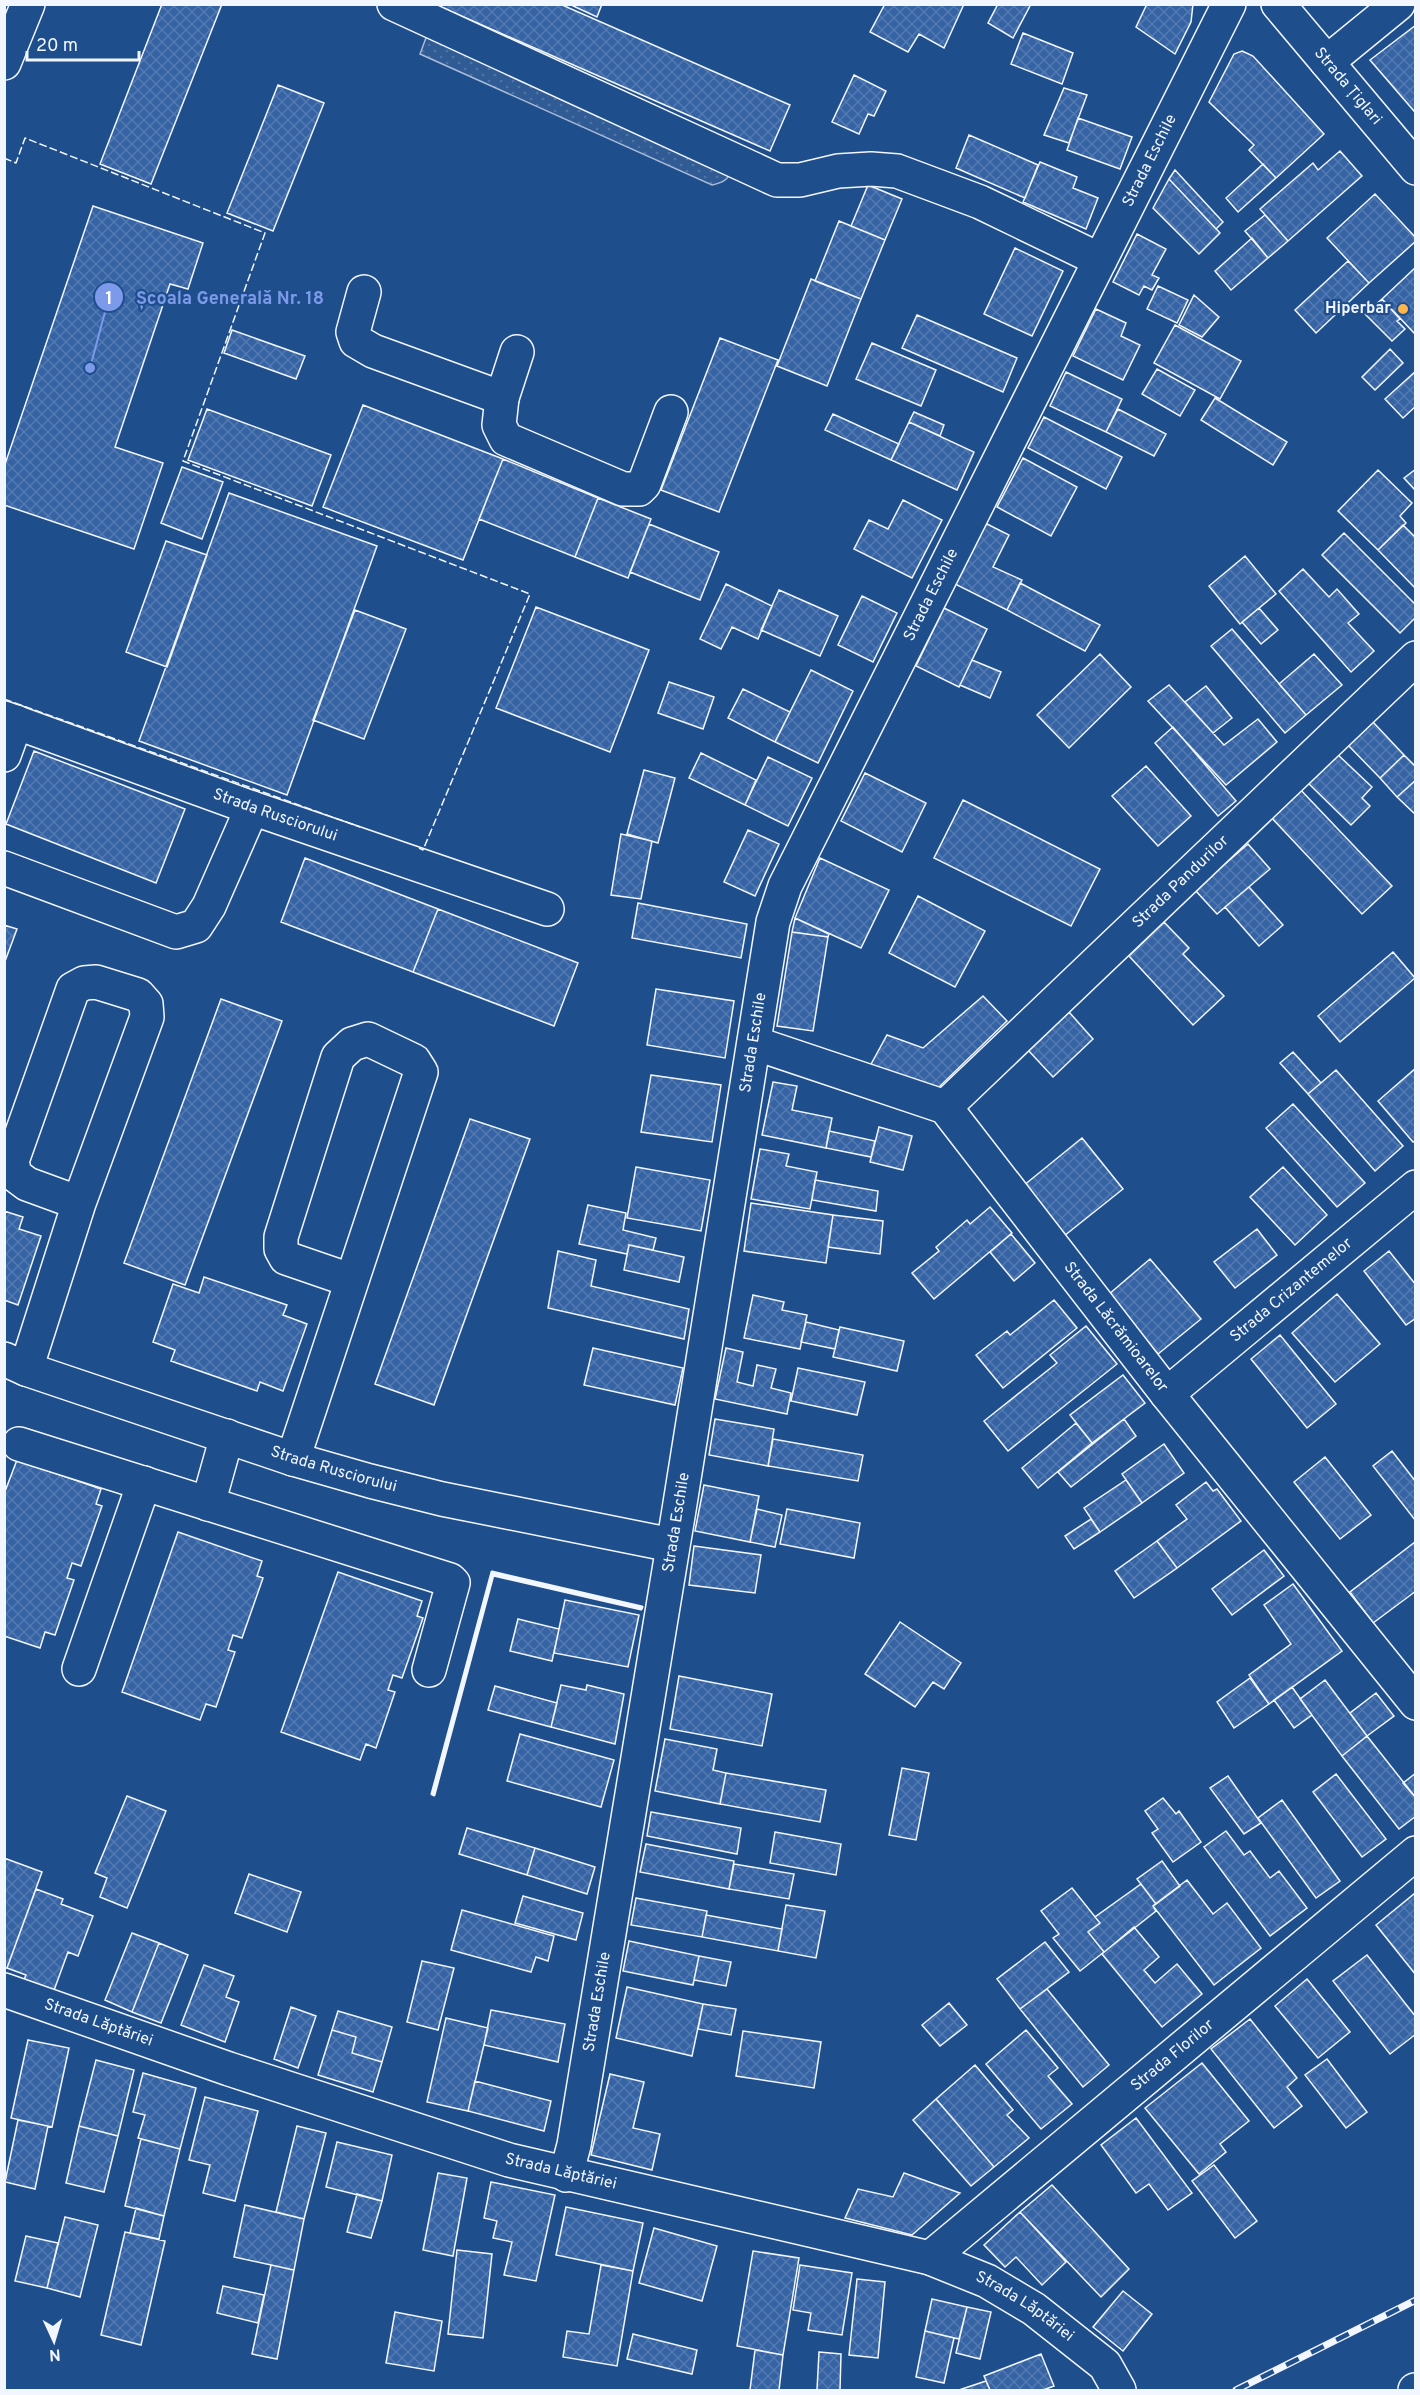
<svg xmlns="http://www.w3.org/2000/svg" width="1420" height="2395" font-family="Overpass,sans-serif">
<defs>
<pattern id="grass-dots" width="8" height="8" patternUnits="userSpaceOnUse" patternTransform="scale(1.5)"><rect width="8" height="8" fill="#305b95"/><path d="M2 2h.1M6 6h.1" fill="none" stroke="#4e73a5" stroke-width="1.8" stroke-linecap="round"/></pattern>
<pattern id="building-cross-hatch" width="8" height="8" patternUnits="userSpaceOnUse" patternTransform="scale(1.5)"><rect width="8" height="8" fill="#3563a3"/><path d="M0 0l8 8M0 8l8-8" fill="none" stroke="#537ab1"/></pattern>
</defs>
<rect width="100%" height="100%" fill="#1f4e8c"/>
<!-- grass -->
<path fill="url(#grass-dots)" stroke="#a8bbd7" stroke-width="1.5" d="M427,35l304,137c-4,9 -10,11 -19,13l-292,-131z"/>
<!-- building -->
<path fill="url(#building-cross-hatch)" stroke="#f2f6ff" stroke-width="1.5" d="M162,4h60l-71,180 -51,-20z
M434,4h126l230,101 -20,46z
M569,4h33l-5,13z
M885,4h79l-20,44 -25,-14 -11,18 -38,-20z
M998,4h33l-18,34 -25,-15z
M1147,4h46l-2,18 -16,32 -39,-27z
M1416,25v85l-2,1 -44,-51z
M1023,33l50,20 -11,31 -51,-20z
M1242,51l11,5 71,78 -48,44 -27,-28 5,-5 -45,-43 25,-48z
M854,75l32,16 -12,25 -6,-2 -9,20 -27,-12z
M278,85l46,18 -51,128 -46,-18z
M1064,88l23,7 -18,48 -25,-8z
M1078,118l54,19 -12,32 -53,-19z
M969,135l69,30 -13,33 -69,-30z
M1340,151l22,25 -74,65 -28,-32 53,-46 5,7z
M1040,162l37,15 -4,11 25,10 -12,31 -63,-27z
M1263,164l13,14 -38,34 -12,-14z
M1175,170l48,52 -7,7 -47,-50z
M1169,179l51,54 -21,21 -46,-46z
M868,185l34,14 -17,41 -34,-14z
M1375,194l41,44v3l-47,42 -42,-45z
M93,206l110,37 -15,46 -18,-5 -55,163 48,16 -29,86 -130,-44v-38z
M1265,215l23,26 -20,17 -23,-27z
M839,221l46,19 -24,59 -46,-18z
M1137,234l29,15 -14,26 7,3 -7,12 -8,-4 -5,9 -26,-13z
M1252,238l16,20 -37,32 -16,-19z
M1015,248l48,23 -31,65 -48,-22z
M1348,261l21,22 -53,50 -21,-23z
M1416,267v68l-34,-36z
M811,279l50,20 -34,87 -50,-20z
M1158,286l30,14 -11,23 -30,-14z
M1194,295l25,22 -17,20 -23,-12z
M1382,299l18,20 -3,2 8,8 -13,12 -27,-27z
M1096,309l30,14 -5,13 19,9 -17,35 -50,-24z
M917,315l100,43 -14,34 -101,-44z
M1175,325l66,36 -21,38 -66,-36z
M232,330l73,26 -9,23 -72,-26z
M720,338l58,22 -59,152 -58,-22z
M872,343l64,27 -15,36 -65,-27z
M1390,349l13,14 -28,27 -13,-13z
M1157,369l38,21 -15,26 -38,-22z
M1416,371v35l-13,12 -18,-19z
M1066,372l56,27 -16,33 -56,-26z
M1215,398l72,44 -14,23 -72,-45z
M363,405l140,54 -40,101 -140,-53z
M207,409l124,46 -19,51 -124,-46z
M1118,409l48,25 -12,22 -48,-24z
M914,412l30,13 -4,11 -31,-14z
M833,414l66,30 -8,16 -66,-30z
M1044,417l78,40 -16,32 -78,-41z
M909,422l65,30 -17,38 -66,-30z
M1023,458l54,29 -26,49 -54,-29z
M503,459l95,39 -23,59 -96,-38z
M182,467l41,15 -21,57 -41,-16z
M1416,469v22l-12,-13z
M1378,470l34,33 -12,13 6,7 -28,27 -40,-39z
M229,493l148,53 -90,249 -148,-54z
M598,498l53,21 -23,59 -53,-21z
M903,500l39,20 -30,58 -58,-29 15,-29 19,9z
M985,523l24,12 -16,32 29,13 -15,30 -52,-26z
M649,524l70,28 -19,48 -70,-28z
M1403,525l13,13v51l-38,-39z
M1344,533l72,72v12l-16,16 -78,-78z
M166,541l41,14 -40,112 -41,-15z
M1245,556l31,38 -36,30 -31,-38z
M1303,569l26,28 8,-8 22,25 -11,9 26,28 -23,21 -72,-81z
M1020,583l80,42 -15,26 -78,-41z
M726,584l46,22 -14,33 -26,-12 -11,22 -21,-10z
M779,590l59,26 -18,40 -59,-26z
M862,596l35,17 -24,49 -35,-17z
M536,607l113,43 -39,102 -114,-44z
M944,608l43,21 -28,58 -43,-21z
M1259,608l19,22 -17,14 -19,-22z
M355,610l51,19 -42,110 -51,-19z
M1232,629l74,86 -21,18 -74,-87z
M1100,654l31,33 -62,61 -32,-33z
M1314,654l28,31 -36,30 -27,-31z
M972,660l29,12 -11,26 -30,-13z
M811,670l42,21 -35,72 -43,-21z
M669,682l45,15 -11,32 -45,-16z
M1169,685l55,60 34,-26 19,23 -51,43 -78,-84z
M1206,686l26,32 -19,15 -28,-31z
M743,689l47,23 -15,30 -47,-24z
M1372,721l32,34 -24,23 -33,-34z
M1173,727l63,74 -18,15 -63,-73z
M34,751l151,58 -29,74 -150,-59z
M1335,752l37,35 -10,11 8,8 -19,19 -45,-44z
M701,753l55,27 -11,25 -56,-27z
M1404,755l12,12v13l-19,17 -17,-19z
M768,757l44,21 -24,48 -43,-21z
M1146,766l45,50 -33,30 -46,-50z
M644,770l31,8 -17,65 -31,-9z
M865,773l61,30 -24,49 -61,-31z
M1416,780v35l-19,-18z
M1297,786l95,100 -30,28 -94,-100z
M963,800l137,69 -29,57 -137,-68z
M748,830l31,14 -24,52 -31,-14z
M621,834l31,7 -11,58 -30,-4z
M1248,844l22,25 -53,45 -22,-24z
M305,858l133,51 -25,63 -132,-50z
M820,858l69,32 -28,58 -66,-30z
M1249,887l34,38 -24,21 -34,-39z
M918,896l67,35 -30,56 -66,-34z
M638,903l109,21 -6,34 -109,-20z
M438,909l140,54 -24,63 -141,-54z
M795,918l34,16 -1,3 -36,-5z
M1164,922l25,26 -6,6 41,42 -31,29 -64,-69z
M4,925l13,4 -13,35z
M792,932l36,5 -15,94 -36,-5z
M1393,952l22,26 -75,64 -22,-26z
M656,989l78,12 -9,57 -78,-13z
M983,996l24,25 -70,68 -67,-23 17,-31 36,13z
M221,999l61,22 -97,264 -61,-22z
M1069,1012l24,27 -40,38 -25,-27z
M1293,1052l28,31 -13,11 -28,-31z
M1416,1068v72l-3,2 -35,-41z
M1336,1070l67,76 -28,25 -67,-77z
M651,1075l70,10 -9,57 -71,-10z
M773,1082l24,4 -5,24 40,8 -6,30 -64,-13z
M1293,1104l72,79 -28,24 -71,-79z
M470,1119l60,20 -96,266 -59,-21z
M879,1127l33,9 -9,34 -33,-8z
M829,1131l46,10 -4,16 -45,-9z
M1082,1138l41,51 -59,47 -41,-50z
M760,1149l29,5 -3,12 31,6 -7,37 -59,-10z
M636,1167l74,13 -9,51 -74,-13z
M1283,1167l44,48 -32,30 -45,-48z
M815,1180l63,11 -2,20 -64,-11z
M751,1203l82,12 -7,48 -82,-12z
M588,1205l38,8 -3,17 33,8 -3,12 -24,-5 -2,9 -48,-10z
M990,1207l22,26 -78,66 -22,-26 27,-22 -3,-4 31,-27 3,4z
M4,1211l19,6 -4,12 22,7 -23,69 -14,-5z
M833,1215l50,6 -3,33 -52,-7z
M1257,1229l20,26 -42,33 -21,-26z
M1011,1234l24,29 -21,18 -24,-29z
M629,1245l55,12 -5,25 -55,-12z
M558,1251l38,9 -5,26 98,23 -5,30 -136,-31z
M1389,1251l27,34v33l-10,7 -42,-54z
M1150,1259l51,60 -43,35 -50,-59z
M204,1277l83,28 -4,10 24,9 -24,67 -23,-9 -3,9 -86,-30 4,-11 -22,-8 20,-58 26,9z
M1337,1294l43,50 -45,38 -43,-49z
M753,1295l31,7 -2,8 25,5 -7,34 -56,-11z
M1054,1300l23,28 -74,60 -27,-33 31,-24 3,4z
M806,1322l33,8 -4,19 -34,-7z
M1086,1326l31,38 -109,87 -24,-30 73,-58 -7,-8z
M840,1327l64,14 -7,30 -64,-14z
M1280,1335l56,69 -29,24 -56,-69z
M593,1348l90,20 -8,37 -91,-20z
M726,1348l17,4 -6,30 16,4 4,-21 19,4 -5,19 20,5 -4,21 -72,-15z
M798,1368l67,14 -8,33 -66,-14z
M1123,1375l22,28 -53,40 -22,-28z
M715,1419l59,10 -6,37 -59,-11z
M1124,1419l12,17 -65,51 -13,-15z
M1076,1423l16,20 -54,45 -16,-20z
M773,1439l90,16 -5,26 -90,-15z
M1164,1444l20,29 -42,30 -20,-29z
M1392,1451l24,31 -1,38 -42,-54z
M1325,1457l46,58 -31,24 -46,-57z
M17,1460l84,29 -5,15 6,2 -21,60 -9,-3 -5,15 7,2 -19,55 -10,-3 -5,16 -36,-12v-142z
M1126,1480l16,23 -42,29 -16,-24z
M1206,1482l7,9 4,-2 24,32 -64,47 -20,-27 30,-22 -11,-14z
M704,1485l55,11 -9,46 -55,-11z
M757,1509l25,6 -7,32 -25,-5z
M787,1509l73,14 -6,35 -74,-14z
M1091,1519l9,13 -26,17 -9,-13z
M178,1532l84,29 -5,15 6,2 -21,60 -9,-3 -5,15 7,2 -19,55 -10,-3 -6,16 -78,-28z
M1157,1541l20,27 -43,30 -19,-27z
M1415,1542l1,49 -43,32 -23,-31z
M694,1546l67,9 -6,38 -66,-8z
M1264,1550l20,26 -52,39 -20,-26z
M338,1572l84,29 -5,15 6,2 -21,60 -9,-3 -5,15 7,2 -19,56 -10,-4 -6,16 -79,-28z
M1293,1584l49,67 -73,53 -20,-29 42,-31 -27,-39z
M565,1600l74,15 -11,52 -74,-14z
M518,1619l41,10 -7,32 -42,-10z
M900,1622l61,41 -17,26 -11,-7 -18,25 -50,-33z
M679,1676l93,18 -10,52 -92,-17z
M1250,1678l19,26 -35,24 -17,-26z
M1325,1680l42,56 -25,20 -42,-57z
M561,1685l25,5 1,-5 37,9 -9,50 -64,-17z
M495,1686l62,17 -6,24 -63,-17z
M1292,1687l20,28 -18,13 -20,-28z
M1376,1693l18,23 -27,20 -17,-23z
M520,1734l94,26 -13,47 -94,-26z
M1367,1736l49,62v18l-17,13 -57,-73z
M665,1739l52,10 -4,21 13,3 -6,31 -65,-13z
M902,1768l27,5 -13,67 -27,-5z
M726,1773l100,17 -6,32 -100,-18z
M1416,1773v25l-13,-15z
M1336,1774l50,65 -24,18 -49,-65z
M1228,1776l33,47 -17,11 -34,-46z
M127,1796l39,15 -39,97 -27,-11 7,-19 -12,-5z
M1163,1798l13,16 3,-3 22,31 -28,20 -21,-29 6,-4 -13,-18z
M1282,1800l58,81 -24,17 -58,-80z
M651,1812l90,16 -4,26 -90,-18z
M467,1828l68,20 -8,27 -68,-21z
M1226,1831l18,24 6,-4 20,27 9,-7 28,37 -37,28 -66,-89z
M775,1832l66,12 -5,31 -66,-12z
M646,1844l88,17 -5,28 -89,-17z
M535,1848l60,19 -8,27 -60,-19z
M4,1858l38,14 -35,96h-3z
M1162,1861l18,25 -24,18 -19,-25z
M734,1864l60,10 -5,25 -60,-10z
M249,1874l52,18 -14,40 -52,-19z
M1187,1880l26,34 14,-11 34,45 -47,37 -61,-79z
M1141,1884l15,20 -3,2 3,5 -52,41 -16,-20 12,-9 -5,-6z
M1072,1888l28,35 -12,9 16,20 -24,19 -27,-33 6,-4 -18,-23z
M36,1889l27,10 -2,5 32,12 -15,40 -10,-4 -15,41 -30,-11 3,-7 -19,-7z
M1414,1894l2,1v80l-40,-50z
M523,1896l60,17 -7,27 -61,-17z
M636,1898l71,13 -5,26 -71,-12z
M786,1905l39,6 -9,47 -38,-7z
M462,1910l92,26 -6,25 -12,-4 -5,15 -80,-22z
M706,1915l76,14 -4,22 -76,-14z
M1134,1927l25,30 -15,13 11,13 22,-19 25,30 -40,33 -60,-73z
M132,1933l27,10 -27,69 -27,-12z
M629,1941l70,15 -6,29 -70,-14z
M1045,1942l24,30 -49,37 -23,-30z
M159,1943l29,12 -27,68 -29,-11z
M1367,1955l49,62v17l-26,20 -57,-73z
M699,1956l32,6 -5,24 -32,-6z
M422,1961l32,7 -16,62 -31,-8z
M204,1965l30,11 -8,21 13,5 -14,40 -44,-17z
M1307,1979l43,53 -32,26 -43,-52z
M627,1987l76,17 -11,52 -76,-18z
M1047,1989l62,76 -26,22 -63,-78z
M949,2003l18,22 -27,21 -18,-21z
M703,2004l33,5 -5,26 -33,-6z
M291,2007l25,9 -18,52 -24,-9z
M491,2010l74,14 -7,38 -74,-17z
M338,2011l54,16 -10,35 -30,-9 4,-16 -24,-7z
M446,2018l42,10 -20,83 -41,-9z
M1250,2019l47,59 -10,9 15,19 -28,22 -63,-79z
M332,2030l24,7 -4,16 30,9 -9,30 -55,-17z
M1026,2030l32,38 -10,8 24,28 -31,25 -55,-65z
M743,2031l78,11 -7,46 -78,-12z
M28,2040l41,8 -17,79 -41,-9z
M1327,2059l40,53 -21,16 -41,-53z
M96,2060l38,10 -16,66 -39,-10z
M1202,2063l47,58 -29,23 6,8 -27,22 -54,-66z
M975,2065l38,45 -6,5 22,23 -35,29 -58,-68z
M143,2073l53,15 -16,61 -42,-11 7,-23 -12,-3z
M610,2074l34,8 -11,46 27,6 -8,36 -61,-15z
M475,2081l76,20 -7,30 -76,-20z
M205,2097l53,14 -23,90 -32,-8 7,-28 -21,-5z
M936,2099l58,68 -23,19 -58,-66z
M1136,2118l56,75 -24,17 -19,-26 -13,9 -35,-48z
M18,2120l30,6 -13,63 -30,-7z
M79,2126l39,10 -14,56 -38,-9z
M297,2126l29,7 -22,86 -28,-7z
M141,2139l39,10 -16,67 -39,-10z
M337,2142l55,13 -10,46 -56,-14z
M1214,2165l43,56 -22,17 -43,-57z
M438,2173l29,5 -14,78 -30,-6z
M904,2173l56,20 -48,42 -67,-17 13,-29 35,8z
M491,2182l64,13 -19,86 -32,-6 8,-33 -19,-4 4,-17 -13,-3z
M1052,2185l77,84 -28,28 -81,-85z
M357,2194l25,7 -11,37 -24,-6z
M245,2205l59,14 -10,51 -60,-13z
M566,2207l77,16 -10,48 -77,-16z
M136,2208l28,8 -5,23 -29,-6z
M1020,2212l46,50 -24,23 -26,-28 -11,10 -21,-22z
M65,2217l33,8 -18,72 -33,-9z
M654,2228l63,18 -15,55 -63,-18z
M125,2232l40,9 -24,104 -40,-10z
M26,2236l32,7 -11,45 -32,-7z
M457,2250l35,4 -9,84 -35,-4z
M753,2251l46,7 -16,97 -46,-9z
M271,2265l23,5 -17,89 -25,-5z
M601,2265l32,6 -16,95 -54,-9 4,-26 22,3z
M800,2265l52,8 -10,62 -34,-5 3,-17 -18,-3z
M857,2279l28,3 -7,76 -29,-3z
M223,2286l41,9 -6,28 -41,-10z
M1123,2291l29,23 -29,37 -30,-24z
M932,2299l35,8 -8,32 -34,-8z
M967,2307l24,5 -11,47 -24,-6z
M395,2312l47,9 -8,50 -48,-8z
M925,2331l29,7 -10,45 -28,-6z
M633,2334l64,16 -5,24 -65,-15z
M755,2350l28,5 -4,35h-29z
M819,2352l22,2 -1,36h-23z
M1041,2354l13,32 -11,4h-53l-6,-14z
M986,2381l4,9h-31z"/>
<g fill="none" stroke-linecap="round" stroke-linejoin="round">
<!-- minor casing -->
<g stroke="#f2f6ff" stroke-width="36">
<g id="minor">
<path d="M394,4l383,176h23l38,-9 33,-2 26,2 83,31 120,58"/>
<path id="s1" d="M1278,4l138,164"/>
<path d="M1327,62l71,-58"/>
<path d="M4,63l24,-59"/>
<path d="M364,292l-11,40 3,9 17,10 129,47 15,-46"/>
<path d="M502,398l-3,27 7,14 117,50h16l5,-5 27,-72"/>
<path id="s2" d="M4,718l248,90 295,101"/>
<path d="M4,755l12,-33"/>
<path d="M4,868l172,64 20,-6 13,-20 43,-98"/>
<path id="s3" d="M754,1043l191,64 222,287 249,309"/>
<path id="s4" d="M945,1107l471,-449"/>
<path id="s5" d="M4,1359l22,10 267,90 77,22 72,18 230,46"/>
<path d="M26,1369l53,-166 68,-186 -1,-13 -8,-9 -42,-13 -12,1 -11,6 -61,172 3,14 12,9 52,19"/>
<path id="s6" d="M1167,1394l249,-207"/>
<path d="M19,1444l431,136 3,3 -24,87"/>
<path d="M293,1459l128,-387 -7,-11 -46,-22 -16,5 -14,13 -57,180v12l5,9 64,22"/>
<path d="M208,1504l19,-68"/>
<path d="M79,1669l65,-186"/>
<path id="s7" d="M4,1990l225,79 280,91 421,98 57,23 47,28 71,56 14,25"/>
<path id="s8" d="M566,2175l8,-30 104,-629 95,-594 12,-36 444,-882"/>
<path id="s9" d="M930,2258l486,-405"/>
<path d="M1415,2390h1"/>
</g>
</g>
<!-- minor -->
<use href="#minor" stroke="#1f4e8c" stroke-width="33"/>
<!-- rail casing -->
<g stroke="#f2f6ff" stroke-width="7">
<path id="rail" d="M1236,2390l180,-90"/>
</g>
<!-- rail -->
<use href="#rail" stroke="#1f4e8c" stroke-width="4.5" stroke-dasharray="14" stroke-linecap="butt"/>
<!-- fence -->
<path stroke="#f2f6ff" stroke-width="1.5" stroke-dasharray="8 3" stroke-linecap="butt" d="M4,158l12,5 9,-25 240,95 -82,228 347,133 -107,256 -4,-2
M4,699l356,128"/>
<!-- wall -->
<path stroke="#f2f6ff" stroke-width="3" d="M492,1572l150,35 -1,2 -148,-34 -59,220 -2,-1z"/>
</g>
<!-- markers -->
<circle fill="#ffb74d" stroke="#1f4e8c" stroke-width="2" cx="1403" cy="309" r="6"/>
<g text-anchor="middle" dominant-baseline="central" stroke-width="4.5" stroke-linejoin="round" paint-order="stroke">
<!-- street labels -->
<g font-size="16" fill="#f2f6ff" stroke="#1f4e8c">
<text stroke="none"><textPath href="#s1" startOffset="108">Strada Țiglari</textPath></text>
<text stroke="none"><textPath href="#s8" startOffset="2120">Strada Eschile</textPath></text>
<text stroke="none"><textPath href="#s8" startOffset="1634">Strada Eschile</textPath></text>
<text stroke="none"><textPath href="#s2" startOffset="288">Strada Rusciorului</textPath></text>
<text stroke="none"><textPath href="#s4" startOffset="326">Strada Pandurilor</textPath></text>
<text stroke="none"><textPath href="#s8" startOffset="1148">Strada Eschile</textPath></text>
<text stroke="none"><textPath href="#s6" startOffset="162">Strada Crizantemelor</textPath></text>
<text stroke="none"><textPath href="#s3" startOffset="480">Strada Lăcrămioarelor</textPath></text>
<text stroke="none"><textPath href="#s5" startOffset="348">Strada Rusciorului</textPath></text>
<text stroke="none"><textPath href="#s8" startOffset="662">Strada Eschile</textPath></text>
<text stroke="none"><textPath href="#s8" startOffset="176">Strada Eschile</textPath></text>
<text stroke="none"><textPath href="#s7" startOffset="100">Strada Lăptăriei</textPath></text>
<text stroke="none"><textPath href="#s9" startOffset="316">Strada Florilor</textPath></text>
<text stroke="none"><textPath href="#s7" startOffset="586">Strada Lăptăriei</textPath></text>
<text stroke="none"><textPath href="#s7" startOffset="1072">Strada Lăptăriei</textPath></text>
</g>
<!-- poi labels -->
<g font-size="16" font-weight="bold" fill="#f2f6ff" stroke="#1f4e8c" text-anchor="end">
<text x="1391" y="309">Hiperbar</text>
</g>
</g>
<!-- callouts -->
<path fill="none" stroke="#7d9aea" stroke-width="2" d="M90 368L109 297"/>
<g fill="#7d9aea" stroke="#1f4e8c" stroke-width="2">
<circle cx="90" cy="368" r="6"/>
<circle cx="109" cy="297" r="15"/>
</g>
<g font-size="18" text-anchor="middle" font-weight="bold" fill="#fff">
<text x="109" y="304">1</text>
</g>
<g font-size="18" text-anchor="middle" font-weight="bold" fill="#7d9aea" stroke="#1f4e8c" stroke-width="4.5" stroke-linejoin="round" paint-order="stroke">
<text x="230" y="304">Școala Generală Nr. 18</text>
</g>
<!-- border -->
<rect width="1420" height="2395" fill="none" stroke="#f2f6ff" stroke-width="12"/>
<!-- north arrow -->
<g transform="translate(54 2341) rotate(176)" stroke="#1f4e8c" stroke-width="4.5" paint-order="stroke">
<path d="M0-4.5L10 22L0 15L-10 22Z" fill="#f2f6ff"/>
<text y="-9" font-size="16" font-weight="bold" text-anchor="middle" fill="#f2f6ff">N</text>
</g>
<!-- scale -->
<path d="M27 51v9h112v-9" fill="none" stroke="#f2f6ff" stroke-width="3"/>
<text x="36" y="51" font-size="18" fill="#f2f6ff" stroke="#1f4e8c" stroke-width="4.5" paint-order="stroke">20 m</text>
</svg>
